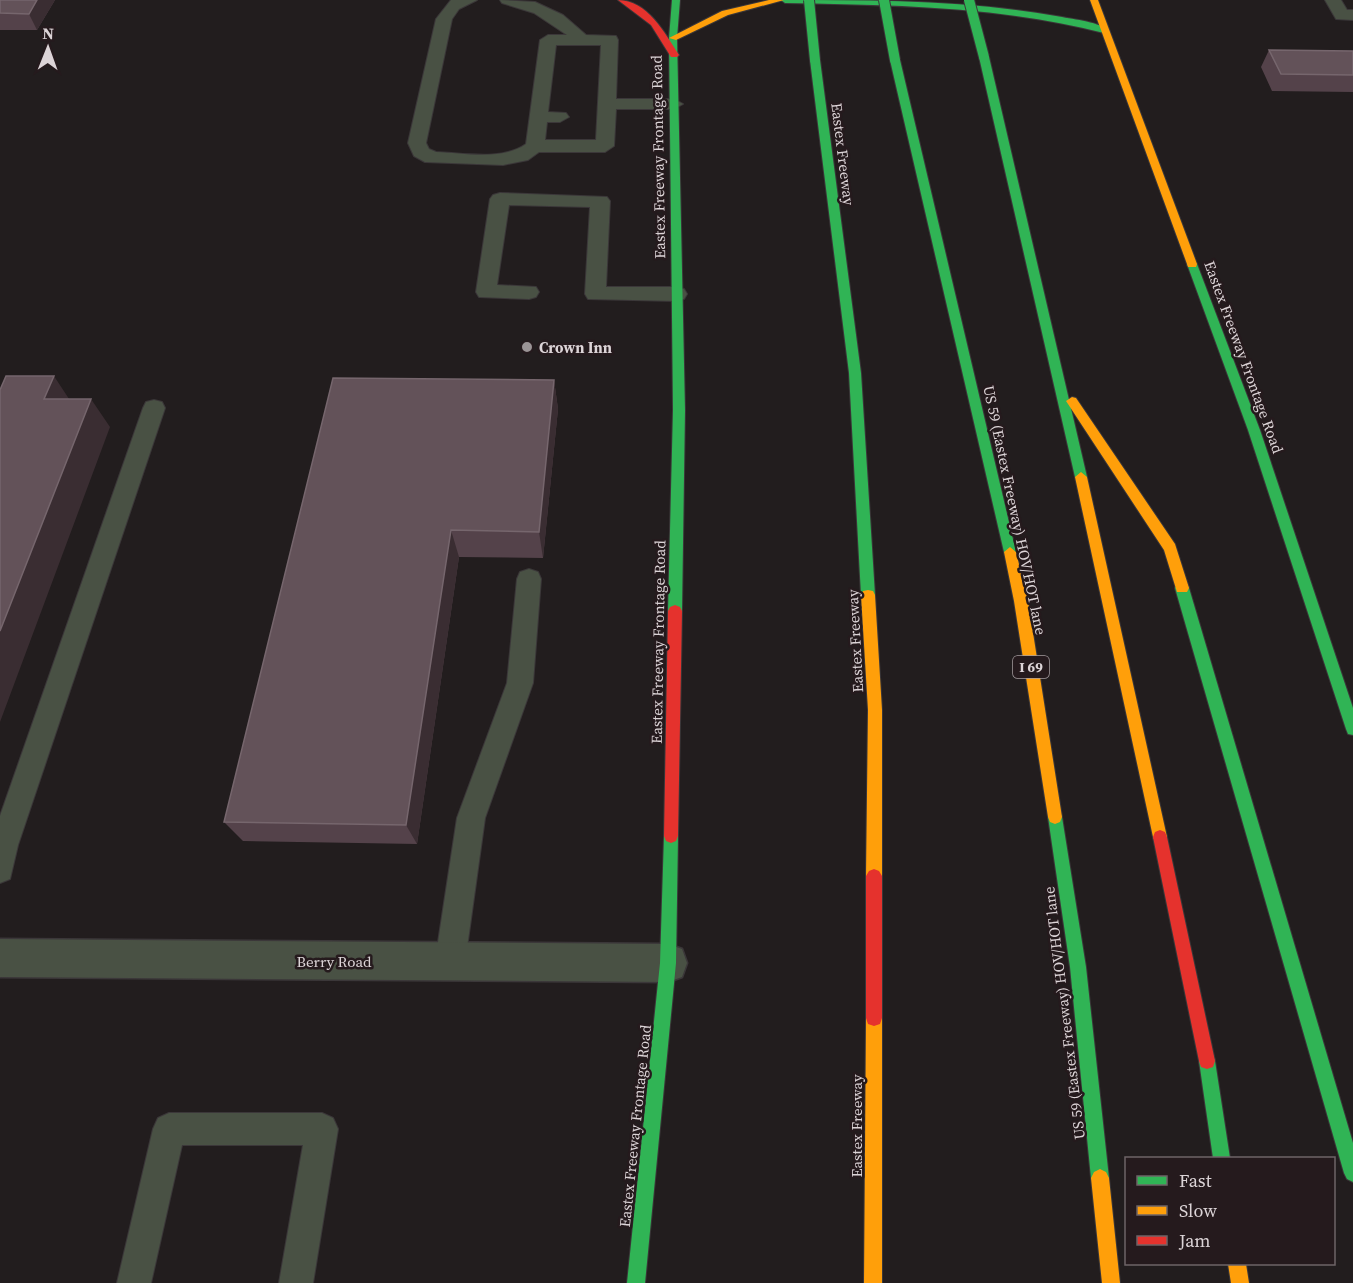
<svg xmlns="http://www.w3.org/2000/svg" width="1353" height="1283" font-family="'Source Serif 4',serif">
<rect width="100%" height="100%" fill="#221d1e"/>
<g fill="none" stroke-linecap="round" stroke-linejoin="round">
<!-- lane casing -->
<g stroke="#3b3739" stroke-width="2">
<path id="lane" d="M451,0h26l-18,9 -7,10 -26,124 3,6 7,3c28,1 66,9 90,-8l14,-104 8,-5h19l-33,-22 -32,-10 -2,-3 35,2 28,13 23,20 30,1 2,4 -2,59h58l9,5 -9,5h-58l-2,37 -9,6h-66l-11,8 -25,5 -78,-3 -11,-6 -6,-13 28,-124zM556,45h45l-5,95h-51l2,-18h13l9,-5 -3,-4 -18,-1z
M1325,0h16l6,10h6v10l-17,-1z
M500,193l107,4 3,4 -4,86h71l7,2 3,5 -3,5 -7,2 -89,-2 -3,-5 5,-87 -81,-2 -12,80 39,2 3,5 -3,5 -7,2 -50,-2 -3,-5 14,-93 3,-4z
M154,400l8,2 3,6 -147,437 -8,34 -10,4v-67l143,-408 3,-6z
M529,569l9,3 3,7 -8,104 -48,135 -20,144 -4,11 -11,4 -11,-4 -4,-11 22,-144 50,-135 10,-104 3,-7z
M169,1113h153l11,5 5,11 -25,154h-34l24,-138h-121l-31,138h-34l36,-154 5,-11z"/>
</g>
<!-- street casing -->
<g stroke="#3b3739" stroke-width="3">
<path id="street" d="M0,939l668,5 14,5 5,14 -5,14 -14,5 -668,-5z"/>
</g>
<!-- fast casing -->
<g stroke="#3b3739" stroke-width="2">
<path id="fast" d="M672,0h8l-3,38 8,372 -3,201 -2,4h-10l-2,-4 5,-201 -4,-372z
M781,0c92,0 184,0 275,16 15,3 40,5 52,14l-4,3c-105,-27 -211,-28 -319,-30z
M984,54l5,3 98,420 -6,5 -6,-5 -96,-420z
M815,57l5,3 41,313 14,222 -2,4h-10l-2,-4 -12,-222 -39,-313z
M895,57l5,3 116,492 -6,5 -6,-5 -114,-492z
M1192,260l5,4 63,166 93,278v27l-5,-1 -2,-5 -98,-299 -61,-166z
M1182,583l5,1 2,4 164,555v39l-6,-3 -3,-6 -169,-585 2,-4z
M1055,810l5,2 2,5 24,150 23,211 -3,6 -6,3 -6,-3 -3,-6 -21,-211 -22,-150 2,-5z
M671,829l5,2 2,5 -2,127 -31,320h-18l33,-320 4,-127 2,-5z
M1207,1053l6,2 2,6 15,97h-17l-14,-97 2,-6z"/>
</g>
<!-- slow casing -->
<g stroke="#3b3739" stroke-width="2">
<path id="slow" d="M769,0h15l-56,15 -52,25 -7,-2 53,-27z
M1090,0h8l99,264 -1,3h-8l-1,-3z
M1072,397l4,1 99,146 14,44 -2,4h-10l-13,-42 -96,-146 -2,-3z
M1081,472l6,5 80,360 -2,5 -5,2 -5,-2 -2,-5 -78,-360z
M1010,547l6,5 12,49 34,216 -2,5 -5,2 -5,-2 -2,-5 -34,-216 -10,-49z
M868,590l5,1 2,4 7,115v166l-3,5 -5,2 -5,-2 -3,-5 2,-166 -7,-115 2,-4z
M874,1010l6,2 2,6v265h-18l2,-265 2,-6z
M1100,1169l6,3 3,6 11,105h-18l-11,-105 3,-6z
M1228,1264h18l3,19h-18z"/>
</g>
<!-- jam casing -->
<g stroke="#3b3739" stroke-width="2">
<path id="jam" d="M618,0c29,0 47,33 61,55l-2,2h-6l-20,-32z
M675,605l5,2 2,4 -4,225 -2,5 -5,2 -5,-2 -2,-5 4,-225 2,-4z
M1160,830l5,2 2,5 48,224 -2,6 -6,2 -6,-2 -2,-6 -46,-224 2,-5z
M874,869l5,2 3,5v142l-2,6 -6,2 -6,-2 -2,-6v-142l3,-5z"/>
</g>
<!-- lane -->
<use href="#lane" fill="#495144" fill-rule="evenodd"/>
<!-- street -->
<use href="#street" fill="#495144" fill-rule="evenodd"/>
<!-- fast -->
<use href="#fast" fill="#30b455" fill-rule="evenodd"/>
<!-- slow -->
<use href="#slow" fill="#ff9f0a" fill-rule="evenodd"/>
<!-- jam -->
<use href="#jam" fill="#e5322d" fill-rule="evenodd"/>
<!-- fast-bridge casing -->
<g stroke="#3b3739" stroke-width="12" stroke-linecap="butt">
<path id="fast-bridge" d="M809,0l6,60
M884,0l11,60
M969,0l15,57"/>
</g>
<!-- fast-bridge -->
<use href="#fast-bridge" stroke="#30b455" stroke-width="10"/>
</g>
<!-- wall -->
<path fill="#54424a" d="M0,0h55l-18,30h-37z
M1269,50l84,1v41l-81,-1 -11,-24z
M554,380l4,29 -15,149 -84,-1 -42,287 -174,-3 -19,-19z"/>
<!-- shaded-wall -->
<path fill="#3a2d32" d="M37,0h18l-18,30 -8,-16z
M54,376l19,29 -29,-6z
M554,380l4,29 -15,149 -4,-26z
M91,399l19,28 -110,295v-91z
M451,530l8,27 -42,287 -11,-19z"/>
<!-- building -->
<path fill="#635259" stroke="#76666d" stroke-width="1.5" d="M0,0h37l-8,14 -29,-1z
M1269,50l84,1v24l-72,-1z
M6,376h48l-10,23h47l-91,232v-241z
M333,378l221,2 -15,152 -88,-2 -45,295 -182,-3z"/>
<!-- markers -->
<circle fill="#9b9496" stroke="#251a1d" stroke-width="2" cx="527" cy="347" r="6"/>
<g text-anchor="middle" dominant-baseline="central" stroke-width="5" stroke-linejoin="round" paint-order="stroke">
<!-- shield labels -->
<rect fill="#251a1d" stroke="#a59c9f" stroke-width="1.5" x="1013" y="656" width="36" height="22" rx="4.5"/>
<g font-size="14" font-weight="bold" fill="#dcd4d7">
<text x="1031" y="667">I 69</text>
</g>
<!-- street labels -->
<g font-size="15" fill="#dcd4d7" stroke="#251a1d">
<text transform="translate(843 154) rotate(83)">Eastex Freeway</text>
<text transform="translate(658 157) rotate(-91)">Eastex Freeway Frontage Road</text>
<text transform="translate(1244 357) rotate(70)">Eastex Freeway Frontage Road</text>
<text transform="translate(1015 510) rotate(78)">US 59 (Eastex Freeway) HOV/HOT lane</text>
<text transform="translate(855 641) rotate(-93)">Eastex Freeway</text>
<text transform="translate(658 642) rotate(-89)">Eastex Freeway Frontage Road</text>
<text x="334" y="961">Berry Road</text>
<text transform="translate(1064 1013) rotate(-97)">US 59 (Eastex Freeway) HOV/HOT lane</text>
<text transform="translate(635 1126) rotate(-84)">Eastex Freeway Frontage Road</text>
<text transform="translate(856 1126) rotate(-90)">Eastex Freeway</text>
</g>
<!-- poi labels -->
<g font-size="15" font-weight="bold" fill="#dcd4d7" stroke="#251a1d" text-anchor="start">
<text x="539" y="347">Crown Inn</text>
</g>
</g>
<!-- legend -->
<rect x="1125" y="1157" width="210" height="108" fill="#251a1d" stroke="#6e6467" stroke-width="1.5"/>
<rect x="1137" y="1176" width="30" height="9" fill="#30b455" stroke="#6e6467" stroke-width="1.5"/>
<text x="1179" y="1187" font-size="18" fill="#dcd4d7">Fast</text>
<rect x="1137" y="1206" width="30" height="9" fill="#ff9f0a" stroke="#6e6467" stroke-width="1.5"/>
<text x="1179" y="1217" font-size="18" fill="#dcd4d7">Slow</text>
<rect x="1137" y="1236" width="30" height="9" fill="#e5322d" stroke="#6e6467" stroke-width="1.5"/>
<text x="1179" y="1247" font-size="18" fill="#dcd4d7">Jam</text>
<!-- north arrow -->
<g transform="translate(48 48) rotate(1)" stroke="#251a1d" stroke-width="4.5" paint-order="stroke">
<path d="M0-4.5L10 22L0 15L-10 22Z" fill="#dcd4d7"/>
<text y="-9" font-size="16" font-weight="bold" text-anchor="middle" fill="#dcd4d7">N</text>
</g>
</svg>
